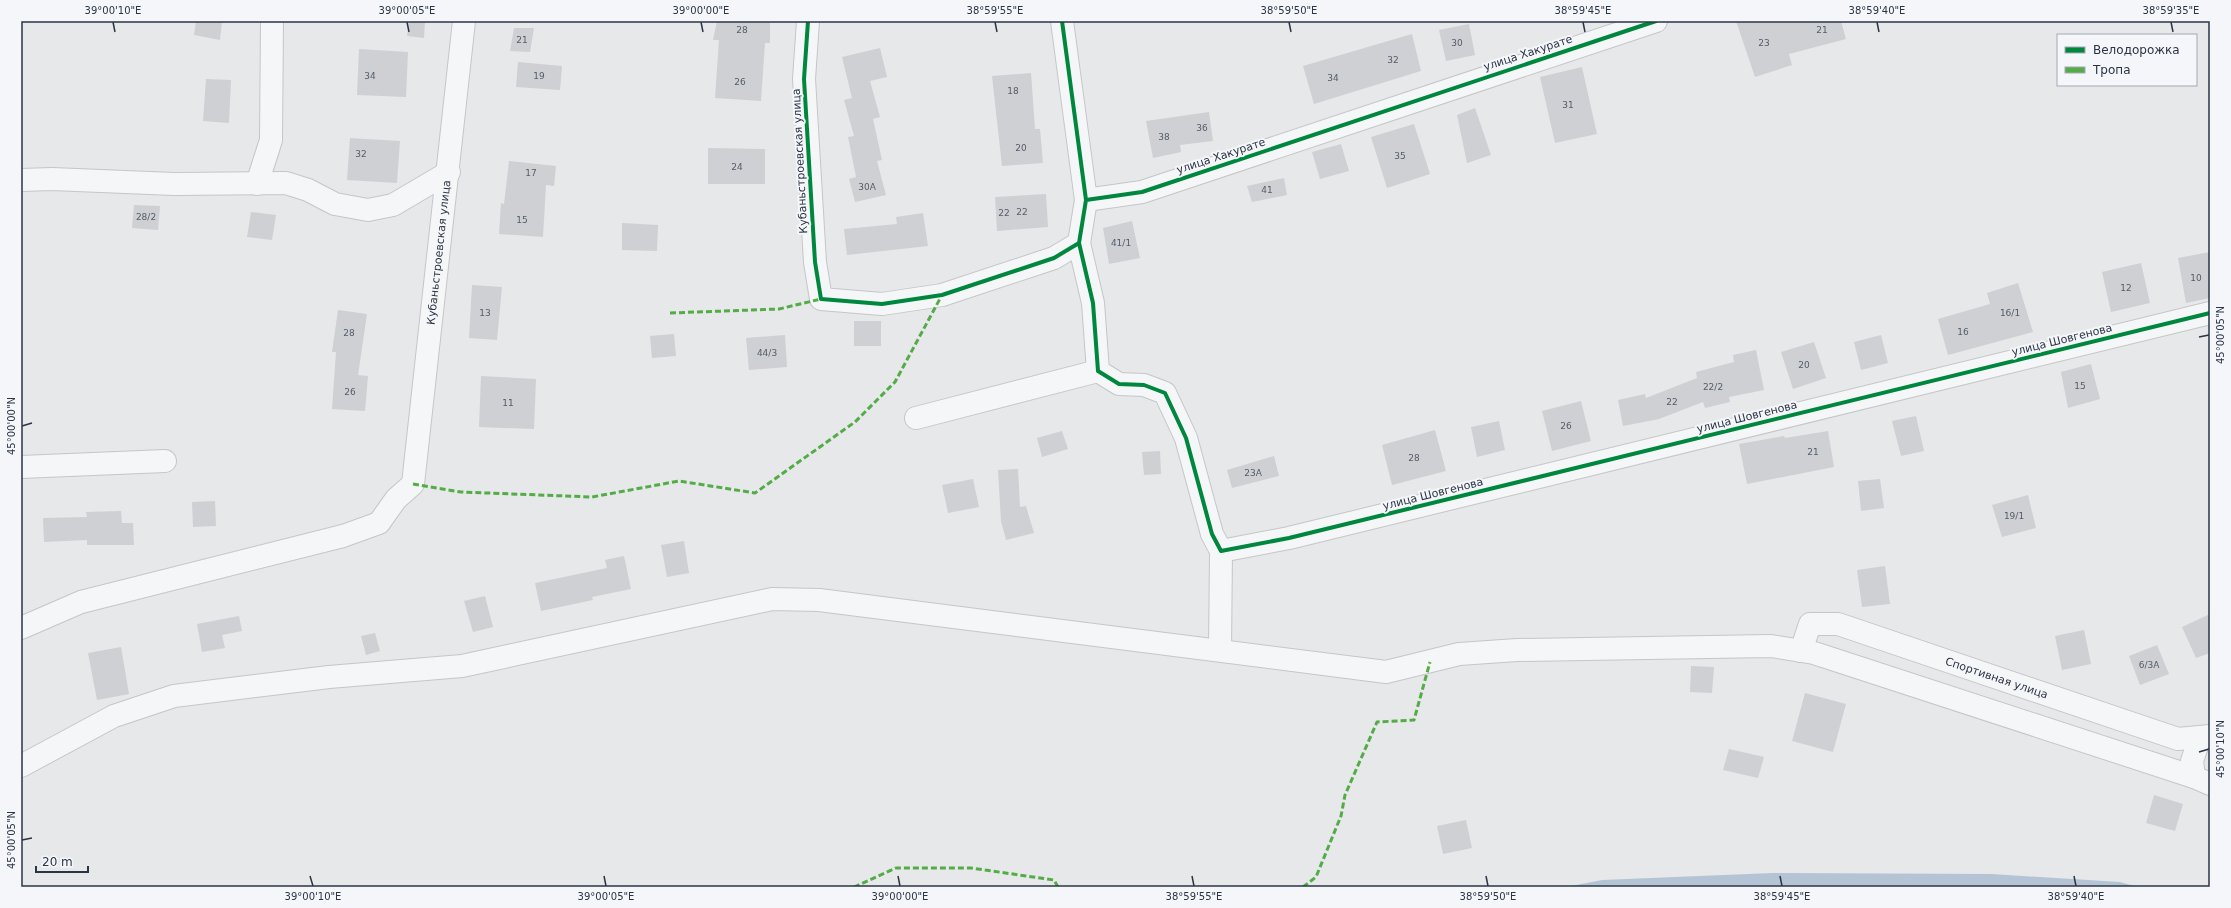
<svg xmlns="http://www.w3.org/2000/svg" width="2231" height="908" font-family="'DejaVu Sans',sans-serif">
<rect width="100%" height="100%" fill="#e6e8ea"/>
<!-- water -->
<path fill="#b4c4d5" d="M1773,873l218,1 129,8 18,5h-572l36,-7z"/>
<!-- building -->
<path fill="#ced0d3" d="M196,21h26l-2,19 -26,-5z
M409,21h16l-1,17 -17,-2z
M717,21h53v22h-5l-4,58 -46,-3 4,-58h-6z
M1736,21h105l5,18 -57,15 3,11 -37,12z
M1469,24l6,31 -29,6 -7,-31z
M514,28h20l-4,24 -20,-1z
M1412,34l9,37 -107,33 -11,-38z
M880,48l7,29 -17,4 10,36 -7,2 9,41 -5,1 9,34 -31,7 -6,-23 7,-2 -8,-40 6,-1 -10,-36 8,-2 -10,-41z
M359,49l49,3 -2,45 -49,-2z
M518,62l44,4 -2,24 -44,-3z
M1582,67l15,67 -42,9 -15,-66z
M1031,73l4,56h5l3,34 -41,3 -10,-90z
M206,79l25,1 -2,43 -26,-2z
M1475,108l16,47 -24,8 -10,-48z
M1209,112l4,29 -33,4 1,7 -28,6 -7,-37z
M1414,124l16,50 -43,14 -16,-51z
M350,138l50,3 -3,42 -50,-3z
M1341,144l8,27 -29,8 -8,-27z
M708,148l57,1v35h-57z
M509,161l47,5 -2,20 -8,-1 -3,52 -44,-3 2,-31 3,1z
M1284,178l3,17 -35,7 -5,-16z
M1046,194l2,33 -51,4 -2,-34z
M134,205l26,1 -2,24 -26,-2z
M251,212l25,3 -4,25 -25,-3z
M923,213l5,33 -81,9 -3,-26 53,-5 -1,-7z
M1132,221l8,37 -31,6 -6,-36z
M622,223l36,2 -1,26 -35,-1z
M2210,252v46l-24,5 -8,-45z
M2141,263l9,40 -39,9 -9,-40z
M2018,283l15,49 -85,23 -10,-36 52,-15 -3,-11z
M472,285l30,2 -5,53 -28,-2z
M338,310l29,4 -9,61 10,1 -3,35 -33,-2 4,-57h-4z
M854,321h27v25h-27z
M674,334l2,22 -24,2 -2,-22z
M785,335l2,32 -38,3 -3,-32z
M1881,335l7,28 -27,7 -7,-28z
M1814,342l12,36 -33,11 -12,-37z
M1756,350l8,40 -35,7 1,5 -25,6 -2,-6 -44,17 -36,7 -5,-26 27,-6 1,4 51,-20 -1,-6 38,-10 -1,-7z
M2091,364l9,35 -32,9 -7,-36z
M481,376l55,3 -2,50 -55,-2z
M1581,401l10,40 -39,10 -10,-40z
M1916,416l8,35 -23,5 -9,-35z
M1499,421l6,29 -28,7 -6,-30z
M1435,430l11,41 -54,14 -10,-40z
M1062,431l6,18 -26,8 -5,-19z
M1828,431l6,36 -87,17 -8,-40 45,-8 1,2z
M1160,451l1,23 -17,1 -2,-23z
M1274,456l5,20 -47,12 -5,-18z
M1018,469l2,38 6,-1 8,27 -28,7 -5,-19 -3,-51z
M973,479l6,28 -31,6 -6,-28z
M1880,479l4,29 -23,3 -3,-30z
M2028,495l8,33 -34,9 -10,-32z
M215,501l1,25 -23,1 -1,-25z
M121,511l1,12h11l1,22h-47v-5l-43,2 -1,-24 44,-1 -1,-5z
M684,541l5,32 -22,4 -6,-32z
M624,556l7,33 -39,8 1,3 -52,11 -6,-28 72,-15 -2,-8z
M1885,566l5,38 -28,3 -5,-37z
M485,596l8,31 -20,5 -9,-31z
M2210,614v39l-14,5 -14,-31z
M239,616l3,15 -20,4 3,13 -23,4 -5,-28z
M2084,630l7,34 -29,6 -7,-34z
M375,633l5,18 -14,4 -5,-19z
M2157,645l12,29 -29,11 -11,-29z
M121,647l8,47 -32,6 -9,-47z
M1691,666l23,1 -2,26 -22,-1z
M1805,693l41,11 -13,48 -41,-11z
M1729,749l35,8 -6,21 -35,-8z
M2154,795l29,9 -8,27 -29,-8z
M1466,820l6,28 -29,6 -6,-28z"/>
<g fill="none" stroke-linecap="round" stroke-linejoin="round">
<!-- minor casing -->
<g stroke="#c4c6c8" stroke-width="24">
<g id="minor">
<path d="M808,21l-4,58 11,183 6,37 61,5 60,-9 112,-37 25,-15 7,-43 -24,-179"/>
<path d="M21,180l31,-1 122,5 112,-1 22,7 27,14 33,6 25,-5 56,-33"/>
<path d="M257,184l14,-44 1,-119"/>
<path d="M1086,200l56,-8 514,-171"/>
<path d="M1079,243l14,60 5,68 21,13 25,1 21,8 21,45 26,96 9,17 68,-13 921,-225"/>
<path d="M916,418l182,-47"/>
<path d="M21,467l144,-6"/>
<path id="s1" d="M21,628l60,-26 262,-66 36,-13 17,-24 17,-15 51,-463"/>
<path d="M1220,650l1,-99"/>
<path id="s2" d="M1801,651l9,-27h28l340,115 32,-3"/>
<path d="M21,766l93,-50 60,-20 155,-19 133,-11 310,-67 47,1 567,72 73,-18 58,-4 254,-4 43,7 380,124 16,7"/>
<path d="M2194,777l-2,-16 8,-24"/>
</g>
</g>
<!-- minor -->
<use href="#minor" stroke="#f5f6f7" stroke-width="22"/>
<!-- quiet -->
<path stroke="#54ac47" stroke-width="3" stroke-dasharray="6 3" stroke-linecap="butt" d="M670,313l109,-4 42,-10
M413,484l48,8 131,5 87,-16 76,12 100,-71 40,-40 47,-87
M854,887l42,-19h75l83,12 4,7
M1303,887l13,-10 25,-61 4,-21 32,-73 37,-2 16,-58"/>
<!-- cycleway casing -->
<g stroke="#f4f6f9" stroke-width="6">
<path id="cycleway" d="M808,21l-4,58 11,183 6,37 61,5 60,-9 112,-37 25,-15 7,-43 -24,-179
M1086,200l56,-8 514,-171
M1079,243l14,60 5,68 21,13 25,1 21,8 21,45 26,96 9,17 68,-13 921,-225"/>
</g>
<!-- cycleway -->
<use href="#cycleway" stroke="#00873e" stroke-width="4"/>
</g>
<!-- ticks -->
<path fill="none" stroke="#2b3445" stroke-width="1.5" d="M113,22l2,10M407,22l2,10M701,22l2,10M995,22l2,10M1289,22l2,10M1583,22l2,10M1877,22l2,10M2171,22l2,10M2199,337l10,-2M22,426l10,-3M2199,752l10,-3M22,840l10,-2M310,876l3,10M604,876l2,10M898,876l2,10M1192,876l2,10M1486,876l2,10M1780,876l2,10M2074,876l2,10"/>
<g text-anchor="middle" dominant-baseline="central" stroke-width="4" stroke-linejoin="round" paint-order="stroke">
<!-- number labels -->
<g font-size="9" fill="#545c69">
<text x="742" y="30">28</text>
<text x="1822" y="30">21</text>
<text x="522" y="40">21</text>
<text x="1457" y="43">30</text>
<text x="1764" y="43">23</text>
<text x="1393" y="60">32</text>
<text x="370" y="76">34</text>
<text x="539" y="76">19</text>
<text x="1333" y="78">34</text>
<text x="740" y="82">26</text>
<text x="1013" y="91">18</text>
<text x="1568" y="105">31</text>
<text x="1202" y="128">36</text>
<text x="1164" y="137">38</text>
<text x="1021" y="148">20</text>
<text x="361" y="154">32</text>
<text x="1400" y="156">35</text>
<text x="737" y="167">24</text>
<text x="531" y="173">17</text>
<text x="867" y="187">30А</text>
<text x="1267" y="190">41</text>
<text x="1022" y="212">22</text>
<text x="1004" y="213">22</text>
<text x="146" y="217">28/2</text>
<text x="522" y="220">15</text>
<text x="1121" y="243">41/1</text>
<text x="2196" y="278">10</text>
<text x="2126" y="288">12</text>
<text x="485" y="313">13</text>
<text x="2010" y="313">16/1</text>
<text x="1963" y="332">16</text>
<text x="349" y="333">28</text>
<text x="767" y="353">44/3</text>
<text x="1804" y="365">20</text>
<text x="2080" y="386">15</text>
<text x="1713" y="387">22/2</text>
<text x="350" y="392">26</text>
<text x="1672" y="402">22</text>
<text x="508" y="403">11</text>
<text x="1566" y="426">26</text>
<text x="1813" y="452">21</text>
<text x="1414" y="458">28</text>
<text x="1253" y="473">23А</text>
<text x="2014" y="516">19/1</text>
<text x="2149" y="665">6/3А</text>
</g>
<!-- street labels -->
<g font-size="11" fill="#2b3445" stroke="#f4f6f9">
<text transform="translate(1528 53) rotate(-18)">улица Хакурате</text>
<text transform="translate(1221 156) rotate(-18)">улица Хакурате</text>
<text transform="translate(800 161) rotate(-93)">Кубаньстроевская улица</text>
<text stroke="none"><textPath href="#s1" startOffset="659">Кубаньстроевская улица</textPath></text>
<text transform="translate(2062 340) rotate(-14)">улица Шовгенова</text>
<text transform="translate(1747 417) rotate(-14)">улица Шовгенова</text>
<text transform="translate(1433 494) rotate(-14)">улица Шовгенова</text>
<text stroke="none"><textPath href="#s2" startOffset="224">Спортивная улица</textPath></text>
</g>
</g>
<!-- border -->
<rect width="2231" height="908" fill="none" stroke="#f4f6f9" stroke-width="44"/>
<!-- legend -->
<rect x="2057" y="34" width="140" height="52" fill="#f4f6f9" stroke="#a4a8b1"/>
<rect x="2065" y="47" width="20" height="6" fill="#00873e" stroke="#a4a8b1"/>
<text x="2093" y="54" font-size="12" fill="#2b3445">Велодорожка</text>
<rect x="2065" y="67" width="20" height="6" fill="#54ac47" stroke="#a4a8b1"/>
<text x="2093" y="74" font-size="12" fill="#2b3445">Тропа</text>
<!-- scale -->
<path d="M36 866v6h52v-6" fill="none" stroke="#2b3445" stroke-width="2"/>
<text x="42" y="866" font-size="12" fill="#2b3445" stroke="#f4f6f9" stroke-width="3" paint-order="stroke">20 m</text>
<rect x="22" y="22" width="2187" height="864" fill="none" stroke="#2b3445" stroke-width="1.5"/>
<g font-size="10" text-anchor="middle" fill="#2b3445">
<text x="113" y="14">39°00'10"E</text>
<text x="407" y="14">39°00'05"E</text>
<text x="701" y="14">39°00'00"E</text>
<text x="995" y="14">38°59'55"E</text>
<text x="1289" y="14">38°59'50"E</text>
<text x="1583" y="14">38°59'45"E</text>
<text x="1877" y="14">38°59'40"E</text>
<text x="2171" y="14">38°59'35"E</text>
<text transform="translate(2220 335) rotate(-90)" y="4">45°00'05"N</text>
<text transform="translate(11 426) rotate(-90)" y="4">45°00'00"N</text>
<text transform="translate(2220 749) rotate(-90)" y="4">45°00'10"N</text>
<text transform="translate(11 840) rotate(-90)" y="4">45°00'05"N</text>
<text x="313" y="900">39°00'10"E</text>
<text x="606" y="900">39°00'05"E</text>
<text x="900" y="900">39°00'00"E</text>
<text x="1194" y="900">38°59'55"E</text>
<text x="1488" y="900">38°59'50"E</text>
<text x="1782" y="900">38°59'45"E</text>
<text x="2076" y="900">38°59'40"E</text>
</g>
</svg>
